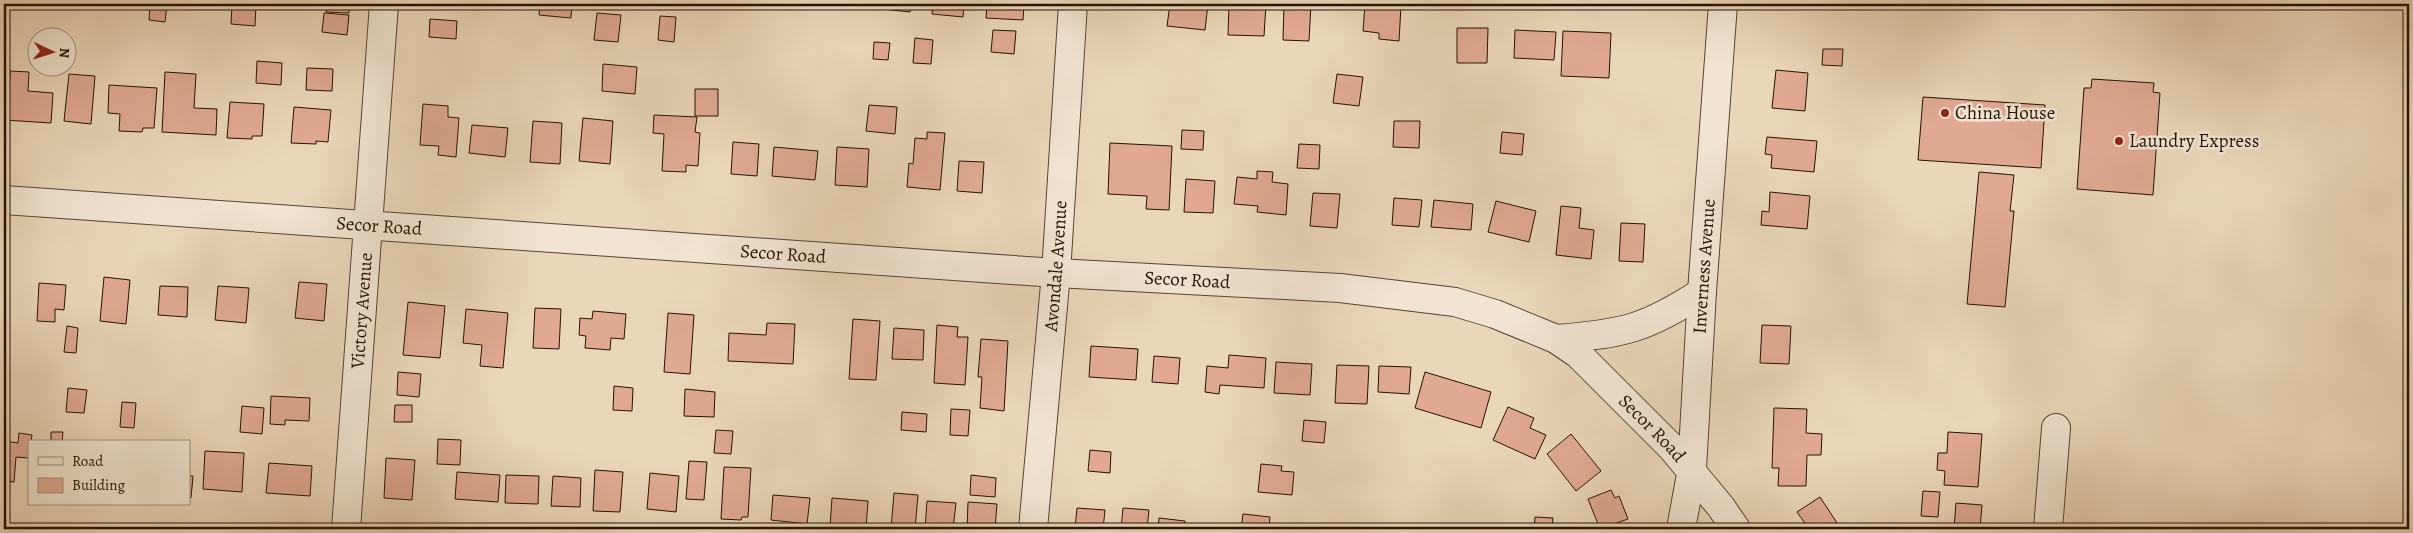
<svg xmlns="http://www.w3.org/2000/svg" width="2413" height="533" font-family="Alegreya,serif">
<rect width="100%" height="100%" fill="#ead6ba"/>
<filter id="stains"><feTurbulence type="fractalNoise" baseFrequency=".004" numOctaves="4"/><feColorMatrix values="0 0 0 0 .2 0 0 0 0 .09 0 0 0 0 .02 0 0 0 .5 -.17"/></filter>
<radialGradient id="worn" r=".72"><stop offset=".6" stop-color="#630" stop-opacity="0"/><stop offset="1" stop-color="#630" stop-opacity=".3"/></radialGradient>
<!-- building -->
<path fill="#e1a994" stroke="#251305" d="M150,4h17l-2,18 -16,-2z
M232,4h24l-1,22 -24,-2z
M327,4h22v9l-23,-1z
M540,4h32l-1,14 -32,-3z
M882,4h29l-1,8 -28,-3z
M933,4h31l-1,13 -31,-3z
M987,4h37l-1,16 -37,-2z
M1170,4h38l-3,26 -38,-4z
M1229,4h37l-2,32 -36,-1z
M1284,4h27l-2,37 -26,-1z
M1365,4l36,2 -2,35 -20,-2v-6l-16,-2z
M324,13l25,2 -2,20 -25,-3z
M597,13l24,2 -3,27 -24,-2z
M660,16l16,1 -2,25 -16,-2z
M430,19l27,2 -1,18 -27,-2z
M1457,28h31l-1,35h-30z
M993,30l23,1 -2,23 -23,-2z
M1515,30l41,2 -2,28 -40,-2z
M1563,31l48,2 -2,45 -48,-2z
M915,38l18,2 -2,24 -18,-1z
M874,42l16,1 -2,17 -15,-1z
M1823,49h20l-1,17 -20,-1z
M257,61l25,2 -1,22 -25,-2z
M603,64l34,3 -2,27 -33,-3z
M307,68l26,1 -1,22 -26,-1z
M1776,70l32,3 -3,38 -33,-3z
M10,71l19,1 -1,19 25,2 -2,30 -47,-3v-31l5,1z
M165,72l31,2 -2,34 23,1 -1,26 -54,-3z
M69,74l26,2 -4,48 -27,-3z
M1337,74l26,3 -4,29 -26,-3z
M2092,79l62,4 -1,9 7,1 -7,102 -76,-6 7,-101h7z
M109,85l48,3 -3,40h-11l-1,4 -23,-1 1,-17 -12,-1z
M695,89h23v27h-23z
M1923,97l122,8 -4,63 -123,-8z
M230,102l34,2 -2,32h-10v3l-25,-1z
M423,104l25,2v11l11,1 -3,39 -18,-2 1,-9 -19,-1z
M869,105l28,2 -2,27 -29,-3z
M294,107l37,3 -3,32 -12,-1v3l-25,-1z
M654,115l43,2 -2,15 5,1 -2,33 -12,-1v7l-24,-1 2,-37 -11,-1z
M583,118l30,3 -3,43 -31,-3z
M533,121l29,2 -2,41 -30,-2z
M1394,121h26l-1,27 -26,-1z
M472,125l36,3 -3,29 -36,-4z
M1182,130l22,1 -1,19 -22,-1z
M927,132l18,1 -5,57 -33,-3 2,-24 4,1 2,-26 12,1z
M1502,132l22,2 -2,21 -22,-2z
M1767,137l50,4 -3,31 -43,-4 1,-13 -7,-1z
M733,142l26,2 -2,32 -26,-2z
M1110,143l62,3 -3,64 -23,-1 1,-13 -39,-2z
M1299,144l21,1 -1,24 -22,-1z
M774,147l44,4 -3,29 -43,-4z
M837,147l32,2 -2,38 -32,-2z
M959,161l25,1 -2,31 -25,-2z
M1257,171l16,1 -1,10 16,2 -2,31 -29,-3 1,-6 -24,-2 3,-27 20,2z
M1979,172l35,3 -4,36h4l-9,96 -38,-3z
M1186,179l29,2 -2,32 -29,-1z
M1770,192l40,4 -3,33 -46,-4 1,-14 7,1z
M1313,193l27,1 -3,34 -27,-2z
M1394,198l28,2 -3,27 -27,-2z
M1434,200l39,4 -2,26 -40,-3z
M1496,201l40,10 -7,31 -41,-10z
M1561,206l20,2 -2,20 15,2 -3,29 -35,-4z
M1621,223l24,1 -2,38 -24,-1z
M104,277l26,3 -4,44 -26,-3z
M299,282l28,2 -3,37 -29,-3z
M39,283l27,2 -2,25 -9,-1v13l-18,-1z
M160,286l28,1 -1,30 -29,-2z
M218,286l31,2 -3,35 -31,-3z
M408,302l37,4 -5,52 -37,-3z
M535,308l26,1 -2,40 -26,-1z
M466,309l42,4 -5,55 -23,-2 2,-21 -19,-2z
M593,311l33,3 -2,25 -13,-1 -1,12 -25,-2 1,-12 -7,-1 1,-17 12,1z
M668,313l26,2 -4,59 -26,-2z
M853,319l27,2 -4,59 -27,-1z
M767,323l28,1 -2,40 -65,-3 1,-28 37,2z
M937,325l21,2 -1,10h11l-3,48 -31,-2z
M1762,325l29,1 -2,38 -29,-1z
M67,326l11,2 -2,25 -12,-1z
M894,328l30,2 -1,30 -31,-1z
M981,339l27,2 -4,70 -24,-3 2,-31h-4z
M1091,346l47,3 -2,31 -47,-3z
M1229,355l37,3 -2,30 -44,-3 -1,9 -14,-2 2,-26 21,2z
M1154,356l26,2 -2,26 -26,-2z
M1276,362l36,2 -2,31 -36,-2z
M1337,365l32,1 -2,38 -32,-1z
M1379,366l32,1 -2,27 -31,-2z
M398,372l23,2 -2,23 -22,-2z
M1425,372l66,20 -10,36 -66,-20z
M614,386l19,2 -1,23 -19,-1z
M68,388l19,2 -3,23 -18,-1z
M685,389l30,3 -1,25 -30,-1z
M271,396l39,2 -1,23 -24,-1v5l-15,-1z
M122,402l14,1 -2,25 -14,-1z
M395,405h17v17h-18z
M242,406l22,2 -2,26 -22,-2z
M1508,407l26,11 -4,10 16,7 -11,24 -42,-19z
M1774,408l33,1 -1,24 16,1 -1,21h-14l-1,31h-28l1,-18h-7z
M951,409l19,1 -2,26 -18,-1z
M902,412l25,2 -1,18 -25,-2z
M1304,420l22,2 -2,21 -22,-2z
M716,430l17,1 -2,23 -17,-1z
M51,432h12l-1,10h-11z
M1948,432l34,2 -4,53 -34,-2 1,-14 -8,-1 1,-17h9z
M19,433l13,2 -1,7h-2v16l-13,-1 -2,25 -10,-1v-40l14,2z
M1571,434l30,37 -25,20 -29,-37z
M438,439l23,1 -1,25 -23,-1z
M1090,450l21,2 -1,21 -22,-2z
M205,451l39,2 -2,39 -39,-3z
M386,458l29,2 -3,40 -28,-2z
M689,461l18,1 -3,38 -18,-1z
M269,463l43,3 -2,30 -44,-3z
M1261,464l21,2 -1,5 13,1 -2,23 -34,-3z
M724,467l27,1 -3,49h-6l-1,3 -20,-1z
M595,470l28,2 -3,40 -27,-1z
M457,472l43,3 -2,27 -43,-3z
M650,473l29,3 -3,36 -29,-3z
M506,475l33,1 -1,28 -33,-1z
M971,475l25,3 -1,19 -25,-2z
M189,476h4l-2,22 -2,-1z
M553,476l28,2 -1,29 -29,-1z
M1611,490l4,8 4,-2 9,23 -28,10 -12,-30z
M1923,491l17,1 -2,25 -17,-1z
M894,493l24,2 -3,34h-24z
M773,495l37,3 -3,26 -36,-4z
M1820,497l21,32h-32l-12,-17z
M832,498l36,3 -2,28 -36,-2z
M927,501l29,2 -3,26h-28z
M968,502l29,2 -2,25h-28z
M1956,503l26,2 -2,24h-26z
M1077,508l28,2 -2,19h-28z
M1123,508l26,2 -2,19h-26z
M1243,514l27,3 -1,12h-28z
M1535,517l18,1 -1,11h-18z
M1159,518l26,3 -1,8h-26z
M1200,527l24,1v1h-24z"/>
<g fill="none" stroke-linecap="round" stroke-linejoin="round">
<!-- minor casing -->
<g stroke="#564432" stroke-width="30">
<g id="minor">
<path id="s1" d="M4,200l1052,73 284,15 115,14 40,12 61,25 22,15 94,94 49,59 15,22"/>
<path d="M1556,339c66,-5 90,-10 146,-47"/>
<path id="s2" d="M346,529l38,-525"/>
<path id="s3" d="M1033,529l23,-256 17,-269"/>
<path id="s4" d="M1681,529l11,-60 10,-177 21,-288"/>
<path d="M2048,529l8,-101"/>
</g>
</g>
<!-- minor -->
<use href="#minor" stroke="#f1e4d2" stroke-width="28"/>
</g>
<!-- markers -->
<g fill="#8f2418" stroke="#f1e4d2" stroke-width="2">
<circle cx="1945" cy="113" r="5"/>
<circle cx="2119" cy="141" r="5"/>
</g>
<g text-anchor="middle" dominant-baseline="central" stroke-width="5" stroke-linejoin="round" paint-order="stroke">
<!-- poi labels -->
<g font-size="19" fill="#251305" stroke="#f1e4d2" text-anchor="start">
<text x="1955" y="113">China House</text>
<text x="2129" y="141">Laundry Express</text>
</g>
<!-- street labels -->
<g font-size="19" fill="#251305" stroke="#f1e4d2">
<text stroke="none"><textPath href="#s1" startOffset="376">Secor Road</textPath></text>
<text stroke="none"><textPath href="#s1" startOffset="781">Secor Road</textPath></text>
<text stroke="none"><textPath href="#s3" startOffset="264">Avondale Avenue</textPath></text>
<text stroke="none"><textPath href="#s4" startOffset="264">Inverness Avenue</textPath></text>
<text stroke="none"><textPath href="#s1" startOffset="1186">Secor Road</textPath></text>
<text stroke="none"><textPath href="#s2" startOffset="219">Victory Avenue</textPath></text>
<text stroke="none"><textPath href="#s1" startOffset="1694">Secor Road</textPath></text>
</g>
</g>
<!-- margin -->
<rect width="2413" height="533" fill="none" stroke="#ead6ba" stroke-width="20"/>
<rect x="5" y="5" width="2403" height="523" fill="none" stroke="#251305" stroke-width="2.5"/>
<rect x="10" y="10" width="2393" height="513" fill="none" stroke="#251305"/>
<!-- legend -->
<rect x="28" y="440" width="162" height="65" fill="#f1e4d2" stroke="#9f9080"/>
<rect x="38" y="457" width="25" height="8" fill="#f1e4d2" stroke="#9f9080"/>
<text x="72" y="466" font-size="15" fill="#251305">Road</text>
<rect x="38" y="478" width="25" height="15" fill="#e1a994" stroke="#9f9080"/>
<text x="72" y="490" font-size="15" fill="#251305">Building</text>
<!-- north arrow -->
<g transform="translate(52 52) rotate(94)"><circle r="24" fill="#f1e4d2" stroke="#9f9080"/>
<path d="M0-4L9 19L0 12L-9 19Z" fill="#8f2418"/>
<text y="-8" font-size="14" font-weight="bold" text-anchor="middle" fill="#251305">N</text>
</g>
<rect width="100%" height="100%" filter="url(#stains)"/>
<rect width="100%" height="100%" fill="url(#worn)"/>
</svg>
